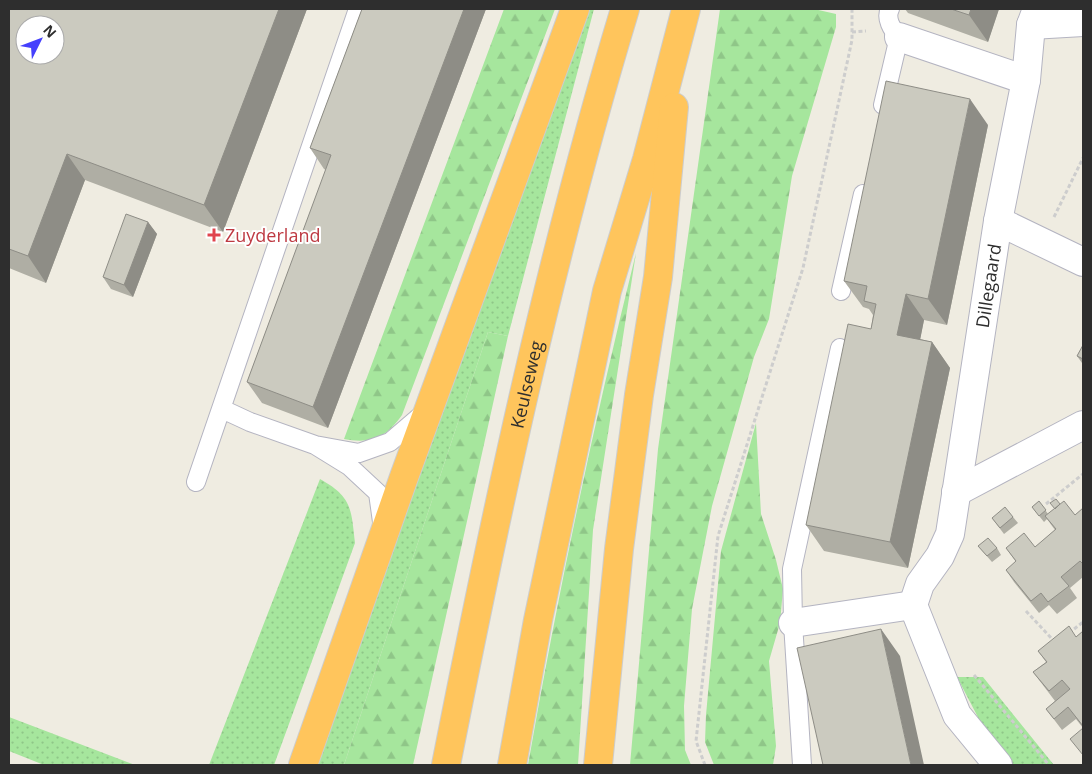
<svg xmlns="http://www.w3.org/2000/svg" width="1092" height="774" font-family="'Open Sans',sans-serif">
<defs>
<pattern id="grass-dots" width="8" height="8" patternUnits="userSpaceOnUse" patternTransform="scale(1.25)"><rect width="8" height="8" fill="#a6e69d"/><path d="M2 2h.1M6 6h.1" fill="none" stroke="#8fc688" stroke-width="1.8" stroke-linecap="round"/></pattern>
<pattern id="forest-firs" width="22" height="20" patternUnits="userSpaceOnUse" patternTransform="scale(1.25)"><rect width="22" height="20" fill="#a6e69d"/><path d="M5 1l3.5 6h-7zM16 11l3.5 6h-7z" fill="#8fc688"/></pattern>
</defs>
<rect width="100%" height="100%" fill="#efece1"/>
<!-- grass -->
<path fill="url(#grass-dots)" d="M587,9h7l-86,327 -20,-4 -144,433h-32z
M320,479c32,18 31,29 35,64l-81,222h-65z
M957,677h26l71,88h-41l-31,-40z
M9,717l126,48h-91l-35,-14z"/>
<!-- forest -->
<path fill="url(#forest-firs)" d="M504,9h51l-153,406c-16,23 -31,29 -58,24z
M720,9h94l22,5v13l-44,149 -23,143 -15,38 -42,149 -20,103 -8,97 1,44 6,15h-61l28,-316z
M636,253l-43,277 -15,235h-50c30,-172 66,-343 108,-512z
M488,332l20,4 -95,429h-69z
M756,423l5,91 15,46 7,29 -3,34 -11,38 7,85 -3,19h-59l-9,-23 1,-27 15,-164z"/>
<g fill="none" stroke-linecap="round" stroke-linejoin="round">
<!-- lane casing -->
<g stroke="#b4b4c1" stroke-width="20">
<path id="lane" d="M883,105l16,-68c-7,-7 -14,-19 -9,-28
M841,291l22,-97
M222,409l28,13 65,23
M196,482l162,-473
M383,529l-5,-36 -29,-27 -34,-21 44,8 31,-11 35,-30
M802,765l-9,-142 -1,-54 48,-221"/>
</g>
<!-- street casing -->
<g stroke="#b4b4c1" stroke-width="30">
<g id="street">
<path d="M1031,25l52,-3"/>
<path d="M899,37l127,43"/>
<path d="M998,221l85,41"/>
<path d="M956,492l127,-67"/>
<path d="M793,623l120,-18"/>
<path id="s1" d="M998,765l-41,-50 -44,-110 7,-21 20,-28 10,-22 48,-313 28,-141 5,-55 6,-16"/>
</g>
</g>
<!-- highway casing -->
<g stroke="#cdcdcd" stroke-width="30">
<g id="highway">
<path d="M303,765l101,-288 171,-468"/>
<path id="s2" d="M446,765c50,-254 104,-508 179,-756"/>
<path d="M512,765l26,-145 69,-329 40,-132 39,-150"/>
<path d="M598,765l21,-216 20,-154 19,-118 16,-170"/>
</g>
</g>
<!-- path -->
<path stroke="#cdcdcd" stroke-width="3" stroke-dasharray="4 2.5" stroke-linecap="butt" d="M852,32l14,-1
M1054,217l29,-59
M1046,504l37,-30
M1026,611l28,30
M1069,633l14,-11
M974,675l75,90
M705,765l-9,-24 22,-205 85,-268 49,-228v-31"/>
<!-- lane -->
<use href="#lane" stroke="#fff" stroke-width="18"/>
<!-- street -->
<use href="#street" stroke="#fff" stroke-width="28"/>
<!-- highway -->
<use href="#highway" stroke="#ffc55c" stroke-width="28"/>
</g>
<!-- wall -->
<path fill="#afaea4" d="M9,9h298l-84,223 -138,-52 -39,103 -37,-15z
M362,9h124l-158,419 -66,-25 -15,-21 79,-212 -2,-1 -14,-21z
M905,9h94l-11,33 -80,-29z
M988,125l-41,200 -23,-5 -4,19 12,3 18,26 -42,200 -84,-17 -18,-26 65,-196 2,-14 -4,-6 -6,-2 -19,-26z
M148,222l9,12 -24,63 -22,-8 -8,-12z
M1083,345v18h-1l-5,-7z
M1039,501l9,13 12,-10 15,11 8,-7v69l-13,11 7,10 -20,16 -8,-9 -10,8 -25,-31 -8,-12 10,-8 -10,-14 29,-1 20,-17 -8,-11 -3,3 -12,-15z
M1013,517l5,6 -14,11 -12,-16z
M978,546l19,2 4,7 -9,7z
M1083,631v97l-7,-9 -14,11 -16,-21 9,-8 -22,-29 13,-10 -8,-11 38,-14z"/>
<!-- shaded-wall -->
<path fill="#8e8d86" d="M279,9h28l-84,223 -19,-27z
M464,9h22l-158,419 -15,-21z
M971,9h28l-11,33 -19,-27z
M970,99l18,26 -41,200 -19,-26z
M67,154l18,26 -39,103 -18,-27z
M148,222l9,12 -24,63 -9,-12z
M906,294l18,26 -8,41 -19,-26z
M932,342l18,26 -42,200 -18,-26z
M881,629l19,27 24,109h-13z"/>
<!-- building -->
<path fill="#cbcabf" stroke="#8e8d86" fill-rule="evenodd" d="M9,9h270l-75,196 -137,-51 -39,102 -19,-7zM25,25h30v30h-30z
M362,9h102l-151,398 -66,-25 84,-227 -21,-7z
M951,9h20l-2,6z
M886,81l84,18 -42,200 -22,-5 -9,41 35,7 -42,200 -84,-17 42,-201 23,5 5,-25 -12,-3 3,-15 -23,-5z
M126,214l22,8 -24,63 -21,-8z
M1083,345v14l-6,-3z
M1056,499l4,5 -5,5 -5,-6z
M1039,501l7,9 -7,6 -7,-9z
M1064,501l11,14 8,-7v56l-3,-3 -19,16 8,9 -21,16 -7,-9 -10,8 -25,-31 10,-9 -10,-13 18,-15 11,14 21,-18 -11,-13z
M1005,507l8,10 -13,11 -8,-10z
M988,538l9,10 -10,8 -9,-10z
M1069,626l7,11 7,-6v95l-15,-19 -14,12 -8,-10 24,-20 -8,-9 -13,11 -16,-19 14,-10 -9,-11z
M881,629l30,136h-88l-26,-117z
M1083,728v27l-13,-16z"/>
<!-- markers -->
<path fill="#e0444e" stroke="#fff" stroke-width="2" d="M211.5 227.5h5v5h5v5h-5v5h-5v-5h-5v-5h5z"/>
<g text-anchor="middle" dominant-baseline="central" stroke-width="4" stroke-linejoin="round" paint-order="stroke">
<!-- health labels -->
<g font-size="18" fill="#be3a42" stroke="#fff" text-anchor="start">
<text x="225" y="235">Zuyderland</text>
</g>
<!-- street labels -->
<g font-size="18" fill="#2e2e2e" stroke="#fff">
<text stroke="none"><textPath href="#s1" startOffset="515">Dillegaard</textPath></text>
<text stroke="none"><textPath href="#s2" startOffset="389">Keulseweg</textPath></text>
</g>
</g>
<!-- border -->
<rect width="1092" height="774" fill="none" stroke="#2e2e2e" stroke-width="20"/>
<!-- north arrow -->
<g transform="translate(40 40) rotate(48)"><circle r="24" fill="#ffffff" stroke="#ababab"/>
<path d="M0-4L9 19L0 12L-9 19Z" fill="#4540fd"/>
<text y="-8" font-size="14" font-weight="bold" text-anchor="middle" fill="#2e2e2e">N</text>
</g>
</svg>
